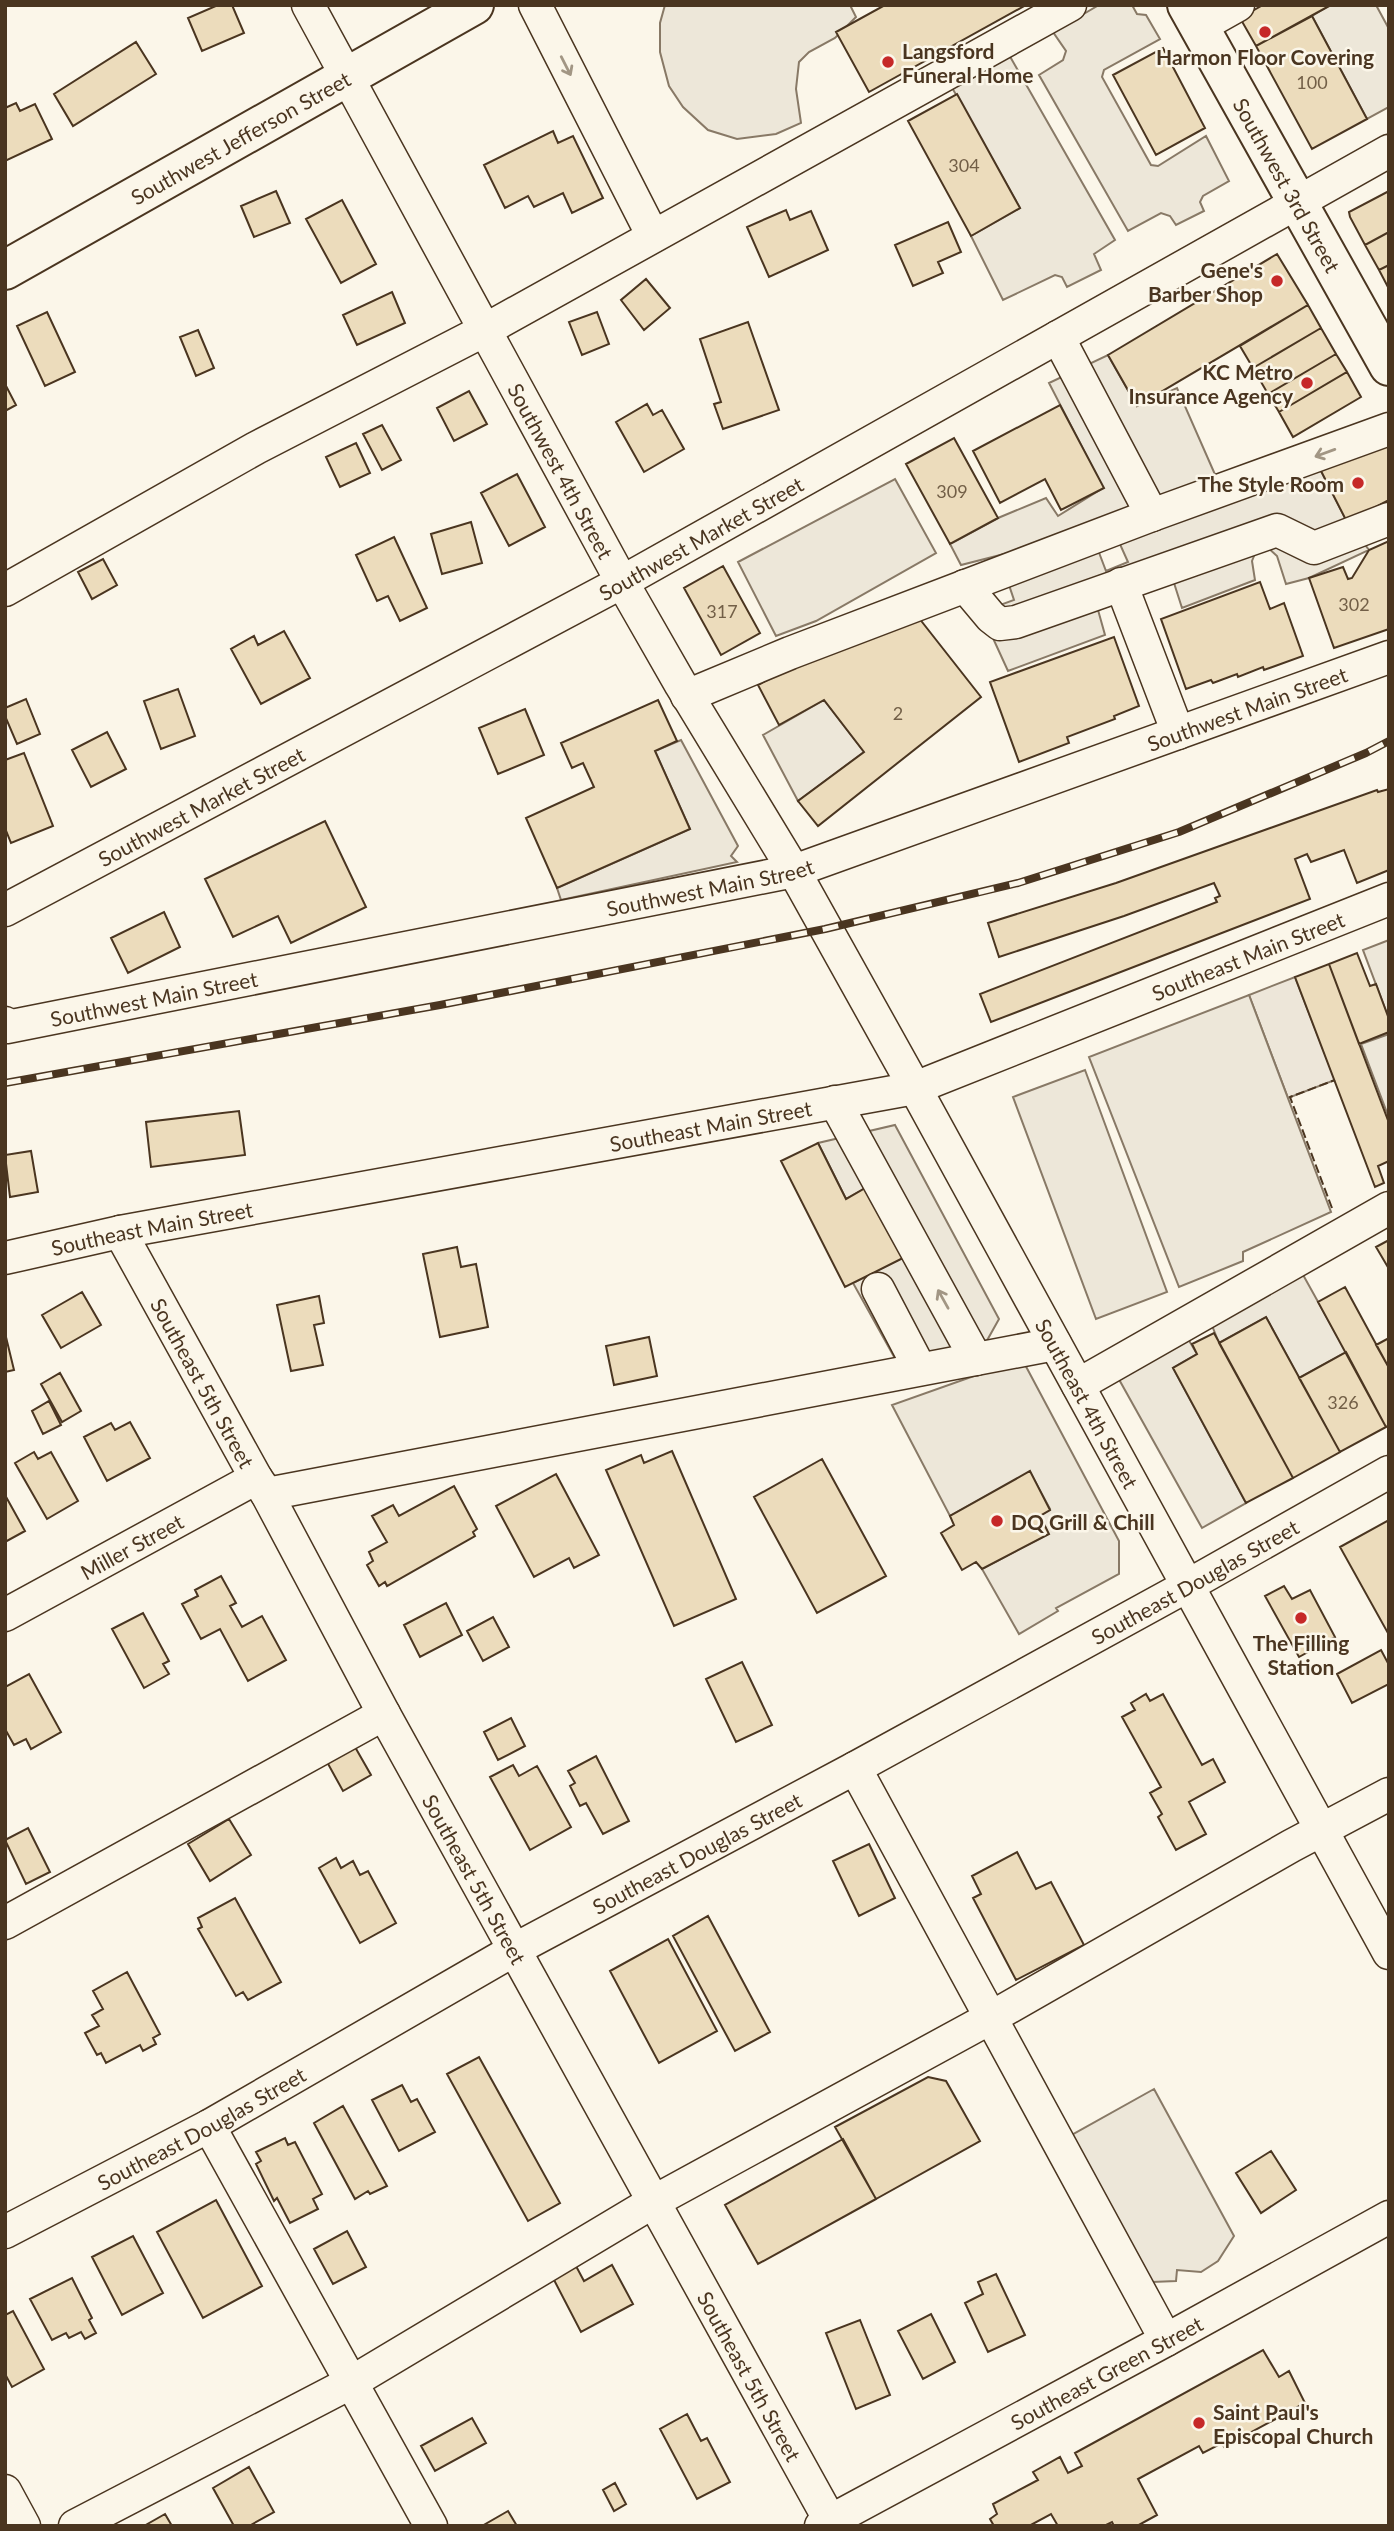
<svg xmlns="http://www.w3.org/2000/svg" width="1394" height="2531" font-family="Lato,sans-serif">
<rect width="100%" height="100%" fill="#fbf6e9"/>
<!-- green -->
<path fill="#ede6d9" stroke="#887966" stroke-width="2" d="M1295,977l40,103 -47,18 -39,-103z"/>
<!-- parking -->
<path fill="#ede7d9" stroke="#887966" stroke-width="2" d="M665,5h185l6,12 -21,21 -26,14 -10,10 -3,27 5,34 -25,11 -39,5 -29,-9 -25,-23 -14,-21 -9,-34v-29z
M1099,5h33l5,9 9,1 14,24 -56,31 -2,7 49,88 7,1 48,-30 23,45 -26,15 -3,6 4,9 -28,14 -6,-9 -9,-3 -33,18 -89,-156 24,-15 3,-9 -13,-19z
M1330,5h46l13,24v78l-22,12 -55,-103z
M1004,46l111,194 -21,14 7,16 -34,17 -5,-10 -7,-2 -52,25 -32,-64 49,-28 -74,-131z
M1108,355l29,51 40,-18 40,91 -205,73 -51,13 -11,-21 48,-26 48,-20 12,18 45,-28 -54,-105z
M1319,467l28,55 22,28 -60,28 -23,6 -9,-28 -10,-9 -11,4 -4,10 3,19 -73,28 -8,-25 -76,27 7,25 -97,36 -27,-59 33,-12 -6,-18 90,-32 8,21 22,-9 -9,-20z
M895,479l41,74 -120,68 -40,15 -38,-74z
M824,700l40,52 -66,49 -35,-66z
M681,740l57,106 -7,10 6,6 -176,38 -4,-12 133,-59 -35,-78z
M1389,940v79l-26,-69z
M1249,995l82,217 -88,40v9l-64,26 -90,-230z
M1389,1034v84l-28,-74z
M1085,1070l82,222 -71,27 -83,-222z
M895,1125l104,194 -14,25 -88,18 -44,-79 49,-25 -36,-70 -20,11 -28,-56z
M1297,1264l49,88 -47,26 -33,-61 -47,26 -12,-30z
M1184,1332l13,22 -24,14 73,135 -44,25 -86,-154z
M1022,1359l97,182v33l-63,34 2,3 -39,23 -37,-65 66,-35 -8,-18 10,-7 -20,-37 -80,44 -58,-111z
M1154,2089l80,147 -16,25 -17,11 -24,-2 -1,11 -24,1 -82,-146z"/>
<!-- building -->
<path fill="#ecdcbc" stroke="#4a3520" stroke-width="2" d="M218,5h14l12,28 -42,18 -14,-33z
M885,5h141l-157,87 -33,-60z
M1263,5h68l-75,41 -16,-28z
M1312,16l55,103 -55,30 -56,-103z
M136,42l20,32 -83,52 -19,-32z
M1163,48l42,80 -49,27 -43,-80z
M957,94l63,114 -49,28 -63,-115z
M16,103l4,8 15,-7 17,35 -47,22v-53z
M553,131l5,12 15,-7 30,62 -31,15 -9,-20 -29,14 -6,-11 -23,12 -21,-43z
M276,191l14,32 -36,14 -13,-31z
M1389,191v41l-24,13 -15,-28 -1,-5z
M342,200l34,64 -35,19 -35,-64z
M786,210l4,10 21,-9 17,39 -59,27 -22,-50z
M948,222l13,30 -23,10 5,11 -30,13 -18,-41z
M1389,232v33l-10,5 -14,-25z
M1277,254l31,51 -171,101 -29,-51z
M1389,265v24l-10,-19z
M646,279l24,29 -26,22 -23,-30z
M392,292l13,31 -48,22 -14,-30z
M1308,305l13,23 -68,40 -13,-22z
M47,312l28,60 -30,14 -28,-60z
M597,312l12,32 -27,11 -13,-33z
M748,322l31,88 -56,19 -9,-25 7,-2 -21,-63z
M1321,328l15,26 -68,40 -15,-26z
M198,330l16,38 -18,8 -16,-39z
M1336,354l11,18 -68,40 -11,-18z
M1347,372l14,25 -68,40 -14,-25z
M5,384l11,21 -11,6z
M469,391l18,33 -33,17 -17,-33z
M647,404l6,11 9,-5 22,39 -40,23 -28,-50z
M1060,405l44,83 -43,22 -16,-31 -45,24 -27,-52z
M382,425l19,35 -19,10 -19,-36z
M954,438l44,80 -48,26 -44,-80z
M1383,438l6,12v50l-42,22 -28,-55z
M356,443l14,30 -30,14 -14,-30z
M517,474l28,53 -36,19 -28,-53z
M471,522l11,41 -40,11 -11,-40z
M394,537l33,71 -27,13 -12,-25 -11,5 -21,-46z
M1389,541v88l-55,19 -25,-70 34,-11 5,12 4,-1 17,-28z
M103,559l14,26 -25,14 -14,-27z
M723,566l37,67 -39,22 -37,-67z
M1260,582l10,27 14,-6 19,53 -39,14 -1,-3 -25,10 -1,-3 -24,9 -2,-3 -25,9 -25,-70z
M915,613l66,84 -163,129 -20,-25 66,-49 -40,-52 -45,25 -21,-40 79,-42z
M284,631l26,47 -49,26 -30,-55 23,-13 4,9z
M1114,637l25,69 -25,10 1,3 -48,18 2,6 -50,19 -29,-80z
M178,689l17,47 -34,13 -17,-48z
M26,699l14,35 -23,10 -12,-28v-8z
M658,700l19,41 -22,10 35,78 -133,59 -31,-70 68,-31 -11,-24 -11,5 -11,-25z
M525,709l19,46 -46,19 -19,-46z
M107,732l19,37 -35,18 -19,-37z
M24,753l29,73 -42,17 -6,-15v-68z
M1389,789v81l-32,13 -13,-33 -33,12 -4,-8 -12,5 15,40 -319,123 -11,-28 237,-92 -2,-4 5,-2 -6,-13 -90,33 -125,41 -11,-34 128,-40 261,-93 1,2z
M325,821l41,86 -75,36 -13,-27 -45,21 -28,-58z
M164,912l16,35 -52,26 -17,-35z
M1357,953l13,33 6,-2 13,35v13l-30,12 -30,-80z
M1329,964l60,159v38l-11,5 6,17 -9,4 -80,-210z
M239,1111l6,44 -94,12 -5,-45z
M818,1143l28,56 21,-12 36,71 -58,29 -64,-126z
M31,1151l7,41 -28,5 -5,-42z
M1389,1240v29l-13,-22z
M457,1247l4,20 15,-3 12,63 -48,10 -17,-83z
M1345,1287l44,81v58l-3,1 -68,-125z
M82,1292l19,33 -40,23 -19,-33z
M319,1296l5,27 -10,2 9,40 -32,6 -14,-66z
M1266,1317l74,135 -47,26 -74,-135z
M5,1333l9,37 -9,2z
M1214,1333l79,145 -47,25 -73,-135 24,-14 -5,-10z
M649,1337l8,39 -43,9 -8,-39z
M1389,1338v30l-13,-23z
M1346,1352l40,75 -46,25 -41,-74z
M60,1373l21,38 -19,11 -21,-38z
M49,1401l12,24 -18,9 -11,-23z
M130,1422l20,36 -43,23 -23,-44 27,-14 4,7z
M672,1451l64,148 -62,27 -68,-156 35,-15 3,8z
M34,1452l4,7 13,-7 27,49 -31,18 -32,-56z
M822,1459l64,117 -69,37 -63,-116z
M1030,1471l20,39 -10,6 9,18 -67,35 -6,-7 -14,8 -21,-37 13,-8 -4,-9z
M556,1474l43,81 -25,13 -5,-10 -35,19 -38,-71z
M454,1486l23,43 -4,3 2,4 -88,50 -2,-4 -6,4 -12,-21 6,-4 -4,-9 18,-10 -15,-26 21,-11 6,11z
M5,1495l20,36 -20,11z
M1389,1520v115l-49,-88z
M221,1576l15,27 -6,3 12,21 20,-11 24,44 -38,21 -28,-52 -19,10 -19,-35 16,-8 -3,-6z
M1284,1586l8,13 18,-9 25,47 -36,20 -34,-61z
M446,1603l16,32 -42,22 -16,-32z
M143,1613l26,48 -6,3 6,10 -25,14 -32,-59z
M493,1617l16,30 -26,14 -16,-30z
M1381,1650l8,15v19l-37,19 -15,-29z
M742,1662l30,63 -36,17 -30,-63z
M29,1674l32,58 -30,17 -5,-10 -12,6 -9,-16v-42z
M1146,1694l4,7 13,-7 39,71 11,-6 12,23 -36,20 17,32 -30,16 -18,-33 4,-3 -12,-21 11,-6 -39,-70 13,-7 -4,-7z
M511,1718l14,28 -27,14 -14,-28z
M355,1747l16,28 -28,16 -16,-29z
M596,1756l33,65 -26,13 -17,-31 -6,3 -10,-20 5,-3 -7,-12z
M513,1765l6,11 18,-10 34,61 -41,23 -40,-73z
M229,1819l22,36 -41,26 -22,-37z
M28,1828l22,44 -24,12 -21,-44z
M869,1844l26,54 -36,18 -26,-55z
M1017,1852l19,37 15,-7 33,63 -68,35 -43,-82 8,-4 -9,-18z
M336,1858l5,10 12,-7 7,14 8,-4 28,52 -36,20 -41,-75z
M235,1898l46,84 -33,18 -5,-8 -7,4 -38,-67 4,-2 -4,-9z
M708,1916l62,116 -35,19 -62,-115z
M668,1939l49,92 -58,32 -49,-92z
M127,1972l33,62 -7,4 3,6 -13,7 -3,-6 -34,18 -5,-10 -4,2 -12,-22 14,-7 -7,-11 11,-6 -10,-18z
M479,2057l81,146 -32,18 -81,-147z
M928,2077l18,4 34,60 -104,58 -41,-72z
M402,2085l9,17 6,-3 18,33 -36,19 -27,-51z
M343,2106l44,80 -17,8 -2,-3 -13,8 -41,-76z
M285,2138l3,7 7,-3 27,52 -9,5 5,10 -28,14 -13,-25 -3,3 -18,-37 5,-3 -5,-9z
M843,2139l33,60 -118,65 -33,-59z
M1271,2151l25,39 -35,23 -25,-40z
M216,2200l46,86 -59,32 -46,-86z
M347,2231l19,36 -33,17 -19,-35z
M133,2236l30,57 -41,22 -30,-58z
M612,2265l21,39 -52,28 -28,-54 23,-12 8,15z
M996,2274l29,61 -37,17 -23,-49 18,-9 -5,-12z
M72,2278l20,40 -3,2 7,13 -11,6 -4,-7 -12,6 -3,-5 -14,7 -22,-41z
M13,2311l31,58 -32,18 -7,-13v-59z
M931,2314l24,48 -32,17 -25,-48z
M860,2320l30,75 -34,14 -30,-76z
M1263,2350l16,27 10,-6 16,32 -81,44 -2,-4 -19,10 -4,-7 -61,33 19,36 -20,11h-23l-2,-4 -8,4h-46l-7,-12 -22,12h-35l-4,-7 7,-5 -4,-10 45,-24 -5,-8 27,-15 8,16 14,-7 -7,-13z
M687,2414l14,27 6,-3 23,44 -33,17 -37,-70z
M472,2418l14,25 -51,28 -14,-25z
M249,2467l25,45 -25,14h-15l-21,-38z
M615,2483l11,21 -12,7 -11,-21z
M508,2511l9,15h-35z
M165,2514l7,12h-28z"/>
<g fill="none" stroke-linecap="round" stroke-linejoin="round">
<!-- minor casing -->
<g stroke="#4a3520" stroke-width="35">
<g id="minor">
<path id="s1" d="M308,5l314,577 59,103 113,186 121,217 474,865"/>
<path d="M535,5l118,231"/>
<path d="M1199,27l39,-22"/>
<path d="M1058,337l94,178"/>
<path d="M1121,584l57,149"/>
<path d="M965,586l26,31 9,7 16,-2 261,-92 37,18 75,-29"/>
<path d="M5,590l251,-142 229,-118 585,-325"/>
<path d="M687,696l103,-43 362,-138 237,-86"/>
<path id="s2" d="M5,910l617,-328 767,-431"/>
<path id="s3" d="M5,1023l2,4 787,-156 595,-214"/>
<path d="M835,1102l141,257"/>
<path id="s4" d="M120,1232l136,246 11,16 117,220 449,812"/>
<path id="s5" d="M5,1258l115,-26 795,-144 474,-189"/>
<path d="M878,1289l42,80"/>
<path d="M1078,1385l311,-177"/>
<path d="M267,1494l788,-150"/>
<path id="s6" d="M5,1615l251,-137"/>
<path d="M855,1768l311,572"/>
<path d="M5,1923l379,-209"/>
<path d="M209,2126l222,400"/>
<path id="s7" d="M5,2232l204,-106 305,-176 341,-182 332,-182 202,-114"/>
<path d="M5,2491l19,35"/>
<path d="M75,2526l277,-144 301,-180 339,-185 299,-171 98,-52"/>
<path id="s8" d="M821,2526l345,-186 223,-123"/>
</g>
</g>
<!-- major casing -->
<g stroke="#4a3520" stroke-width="42">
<g id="major">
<path id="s9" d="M1187,5l202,361"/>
<path id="s10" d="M5,270l469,-265"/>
</g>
</g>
<!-- minor -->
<use href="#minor" stroke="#fbf6e9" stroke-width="32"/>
<!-- major -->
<use href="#major" stroke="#fbf6e9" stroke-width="38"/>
<!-- rail casing -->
<g stroke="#4a3520" stroke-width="8">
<path id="rail" d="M5,1083l435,-78 385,-76 193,-46 161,-51 187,-79 23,-12"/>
</g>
<!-- rail -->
<use href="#rail" stroke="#fbf6e9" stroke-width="5" stroke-dasharray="16" stroke-linecap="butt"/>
<!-- fence -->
<path stroke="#4a3520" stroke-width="2" stroke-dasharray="9 3.5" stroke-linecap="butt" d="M1332,1208l-42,-111 45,-17"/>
</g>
<!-- one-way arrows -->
<defs><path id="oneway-shaft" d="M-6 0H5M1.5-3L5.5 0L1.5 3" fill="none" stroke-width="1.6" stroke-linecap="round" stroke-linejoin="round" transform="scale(1.75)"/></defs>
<g stroke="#a29684">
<use href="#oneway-shaft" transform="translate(566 66) rotate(63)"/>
<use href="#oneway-shaft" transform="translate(1325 453) rotate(160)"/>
<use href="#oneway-shaft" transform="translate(943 1299) rotate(-119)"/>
</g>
<!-- markers -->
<g fill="#c62828" stroke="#fbf6e9" stroke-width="2.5">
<circle cx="1265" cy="32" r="7"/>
<circle cx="888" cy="62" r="7"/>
<circle cx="1277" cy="281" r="7"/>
<circle cx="1307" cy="383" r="7"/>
<circle cx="1358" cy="483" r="7"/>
<circle cx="997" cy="1521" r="7"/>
<circle cx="1301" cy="1618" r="7"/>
<circle cx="1199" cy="2423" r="7"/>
</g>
<g text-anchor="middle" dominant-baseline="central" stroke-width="5" stroke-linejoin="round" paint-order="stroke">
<!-- number labels -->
<g font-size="18" fill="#725f47">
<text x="1312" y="82">100</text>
<text x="964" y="165">304</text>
<text x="952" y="491">309</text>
<text x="1354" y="604">302</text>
<text x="722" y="611">317</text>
<text x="898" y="713">2</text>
<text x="1343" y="1402">326</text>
</g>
<!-- poi labels -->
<g font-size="21" font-weight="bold" fill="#4a3520" stroke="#fbf6e9" text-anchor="start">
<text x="902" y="50">Langsford<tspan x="902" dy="24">Funeral Home</tspan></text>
<text x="1265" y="56" text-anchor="middle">Harmon Floor Covering</text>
<text x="1263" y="269" text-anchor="end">Gene's<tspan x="1263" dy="24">Barber Shop</tspan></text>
<text x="1293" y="371" text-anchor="end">KC Metro<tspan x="1293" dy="24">Insurance Agency</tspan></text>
<text x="1344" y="483" text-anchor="end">The Style Room</text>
<text x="1011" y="1521">DQ Grill &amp; Chill</text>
<text x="1301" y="1642" text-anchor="middle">The Filling<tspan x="1301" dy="24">Station</tspan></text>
<text x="1213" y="2411">Saint Paul's<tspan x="1213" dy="24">Episcopal Church</tspan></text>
</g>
<!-- street labels -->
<g font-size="21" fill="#4a3520" stroke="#fbf6e9">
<text stroke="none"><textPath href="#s10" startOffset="270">Southwest Jefferson Street</textPath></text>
<text stroke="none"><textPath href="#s9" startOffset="206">Southwest 3rd Street</textPath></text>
<text stroke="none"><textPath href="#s1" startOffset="530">Southwest 4th Street</textPath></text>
<text stroke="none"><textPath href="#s2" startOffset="789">Southwest Market Street</textPath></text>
<text stroke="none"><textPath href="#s3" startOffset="1288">Southwest Main Street</textPath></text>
<text stroke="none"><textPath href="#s2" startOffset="222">Southwest Market Street</textPath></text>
<text stroke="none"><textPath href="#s3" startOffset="721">Southwest Main Street</textPath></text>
<text stroke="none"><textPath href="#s5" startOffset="1284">Southeast Main Street</textPath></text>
<text stroke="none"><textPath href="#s3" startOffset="154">Southwest Main Street</textPath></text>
<text stroke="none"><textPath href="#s5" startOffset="718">Southeast Main Street</textPath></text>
<text stroke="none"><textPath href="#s5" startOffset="150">Southeast Main Street</textPath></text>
<text stroke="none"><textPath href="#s4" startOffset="172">Southeast 5th Street</textPath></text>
<text stroke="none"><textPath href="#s1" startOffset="1601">Southeast 4th Street</textPath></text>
<text stroke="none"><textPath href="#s6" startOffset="144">Miller Street</textPath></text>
<text stroke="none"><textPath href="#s7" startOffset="1356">Southeast Douglas Street</textPath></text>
<text stroke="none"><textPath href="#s7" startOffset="789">Southeast Douglas Street</textPath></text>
<text stroke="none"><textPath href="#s4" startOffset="738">Southeast 5th Street</textPath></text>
<text stroke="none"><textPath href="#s7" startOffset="222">Southeast Douglas Street</textPath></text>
<text stroke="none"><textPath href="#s8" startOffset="324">Southeast Green Street</textPath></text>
<text stroke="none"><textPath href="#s4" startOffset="1306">Southeast 5th Street</textPath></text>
</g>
</g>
<!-- border -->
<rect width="1394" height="2531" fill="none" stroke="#4a3520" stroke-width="14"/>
</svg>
